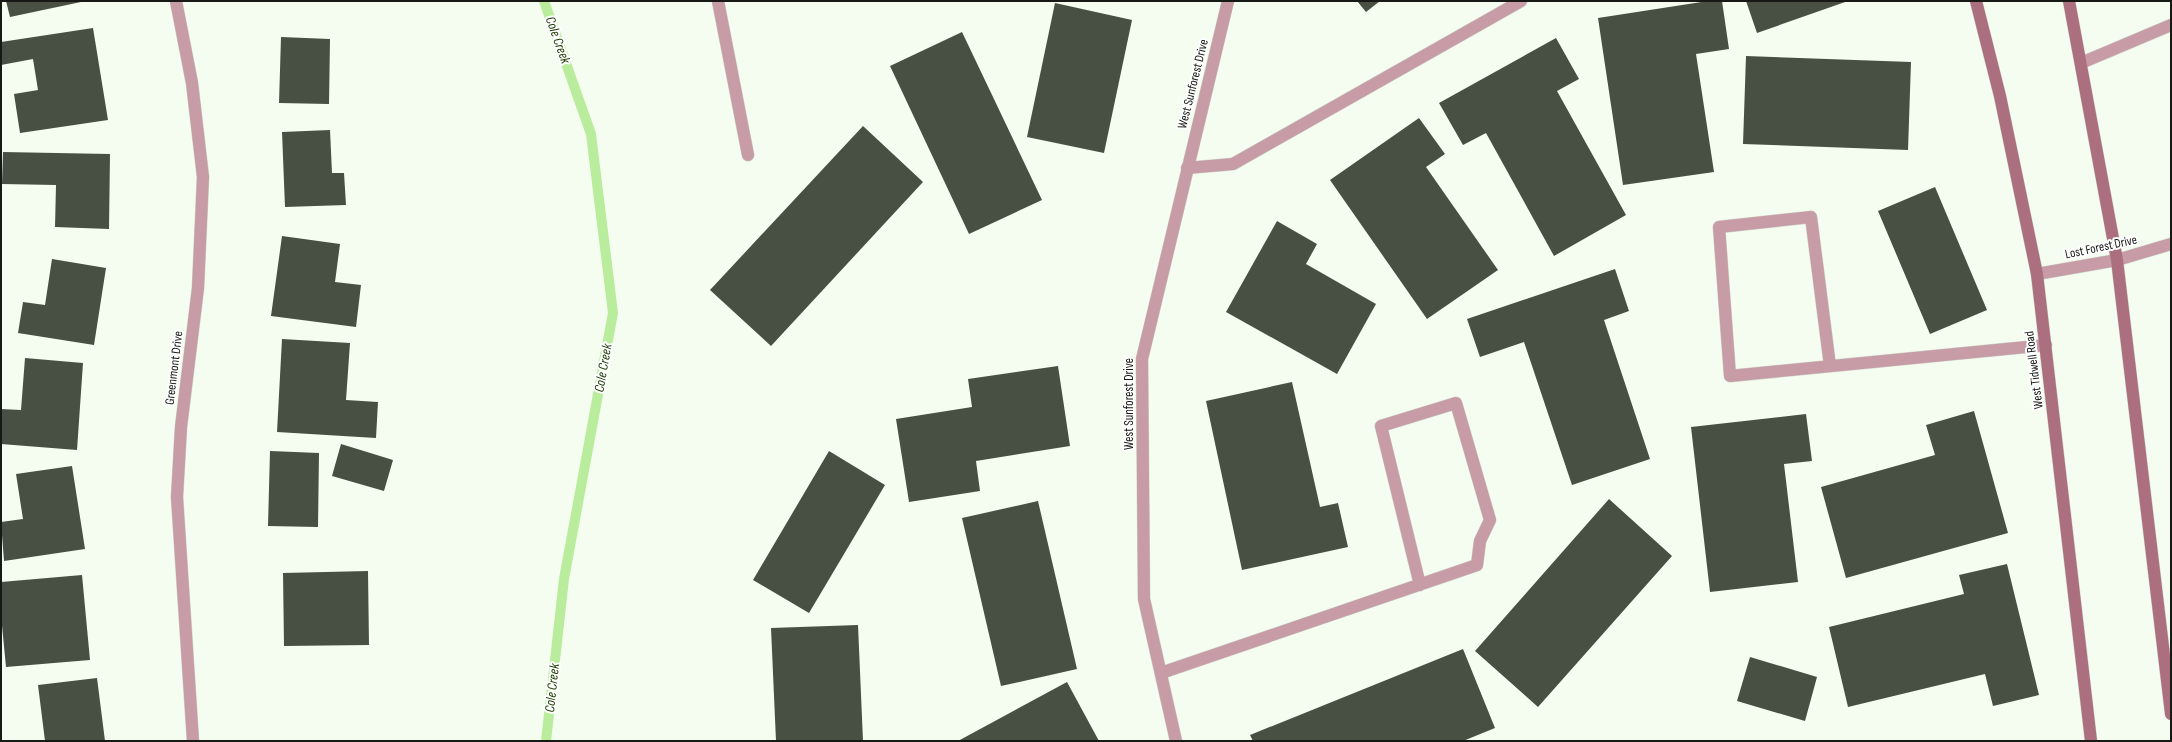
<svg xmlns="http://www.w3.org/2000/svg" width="2172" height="742" font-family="'Sofia Sans Condensed',sans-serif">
<rect width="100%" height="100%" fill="#f4fdef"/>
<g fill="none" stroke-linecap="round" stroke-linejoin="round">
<!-- stream -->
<path stroke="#b9ed9d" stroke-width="10" d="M544,1l47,133 22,179 -49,266 -18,162"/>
</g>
<!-- building -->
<path fill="#485044" d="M6,1h75v1l-71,15z
M1357,1h23l-14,11z
M1708,1h14l7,48 -33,5 18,118 -91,13 -25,-167z
M1746,1h102l-91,32z
M1055,3l77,17 -28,133 -77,-16z
M93,28l15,92 -88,13 -6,-39 24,-4 -5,-31 -32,6v-23z
M962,32l80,168 -73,34 -79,-168z
M281,37l49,2 -1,65 -50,-1z
M1556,38l23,41 -22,12 69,124 -72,41 -68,-123 -23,12 -24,-42z
M1746,56l165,6 -3,88 -165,-6z
M1419,118l26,36 -19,13 72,103 -71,49 -97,-139z
M863,126l60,56 -152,164 -61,-56z
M330,130l2,43h12l2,32 -61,2 -3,-75z
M3,152l107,2 -1,75 -54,-2 1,-42 -54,-1z
M1935,187l52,123 -57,24 -52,-123z
M1277,221l40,23 -11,20 70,40 -39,70 -111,-62z
M282,236l58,8 -5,38 26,3 -5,42 -85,-11z
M52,259l54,9 -12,77 -76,-12 5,-31 22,3z
M1615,269l14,42 -25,9 46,139 -78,26 -48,-143 -44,15 -13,-38z
M282,339l68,4 -4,57 32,2 -2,36 -99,-6z
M25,358l58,5 -6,87 -76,-6v-35l20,1z
M1058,366l12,80 -94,15 4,30 -71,11 -13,-83 76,-12 -4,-28z
M1292,382l28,125 18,-4 10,44 -106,23 -36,-169z
M1974,411l34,122 -162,45 -25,-91 114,-32 -9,-30z
M1806,414l6,47 -28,3 14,118 -88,10 -19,-165z
M341,444l52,16 -9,31 -52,-15z
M270,451l49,2 -1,74 -50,-1z
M829,451l56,34 -76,128 -56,-33z
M72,466l13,83 -81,12 -3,-39 22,-3 -7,-45z
M1609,499l63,57 -134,151 -63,-56z
M1038,501l39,168 -76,17 -39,-168z
M2007,564l32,131 -46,11 -8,-32 -137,33 -19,-80 135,-33 -5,-19z
M368,571l1,74 -85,1 -1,-73z
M82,575l8,85 -84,7 -5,-52v-33z
M858,625l5,116h-87l-5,-113z
M1463,649l32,79 -32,13h-210l-3,-6z
M1750,657l67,20 -12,44 -68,-20z
M97,678l8,63h-60l-7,-56z
M1067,682l32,59h-141z"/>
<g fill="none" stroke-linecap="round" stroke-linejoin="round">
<!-- lane casing -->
<g stroke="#d0d9cc" stroke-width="13">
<path id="lane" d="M718,1l30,154
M2081,63l90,-38
M1187,168l46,-4 288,-163
M1830,366l-19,-149 -92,10 11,149 316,-31
M1161,673l316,-108 3,-24 10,-21 -34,-117 -75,23 39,159"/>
</g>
<!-- street casing -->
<g stroke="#d0d9cc" stroke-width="13">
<path id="street" d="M176,1l16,82 11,94 -5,111 -17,139 -4,70 16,244
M2037,274l80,-14 54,-16
M1176,741l-32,-142 -2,-240 86,-358"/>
</g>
<!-- secondary casing -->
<g stroke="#d0d9cc" stroke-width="13">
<path id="secondary" d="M1976,1l24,95 37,178 54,467
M2069,1l48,259 54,454"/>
</g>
<!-- lane -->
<use href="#lane" stroke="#c79ca7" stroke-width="12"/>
<!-- street -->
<use href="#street" stroke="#c79ca7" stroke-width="12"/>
<!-- secondary -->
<use href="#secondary" stroke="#ac6f80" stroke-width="12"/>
</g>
<g text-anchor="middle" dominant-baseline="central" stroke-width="4" stroke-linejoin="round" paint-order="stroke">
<!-- street labels -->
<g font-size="13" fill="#161914" stroke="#fff">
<text transform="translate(1193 84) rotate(-76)">West Sunforest Drive</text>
<text transform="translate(2101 247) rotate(-12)">Lost Forest Drive</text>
<text transform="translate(174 368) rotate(-83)">Greenmont Drive</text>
<text transform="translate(2034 370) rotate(-97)">West Tidwell Road</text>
<text transform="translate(1129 404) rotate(-90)">West Sunforest Drive</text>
</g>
<!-- water labels -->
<g font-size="14" font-style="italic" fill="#203f07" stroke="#fff">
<text transform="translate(558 40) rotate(70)">Cole Creek</text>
<text transform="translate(603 368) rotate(-80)">Cole Creek</text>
<text transform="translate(552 688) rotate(-84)">Cole Creek</text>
</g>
</g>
<!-- border -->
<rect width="2172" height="742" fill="none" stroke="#161914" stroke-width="4"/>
</svg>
